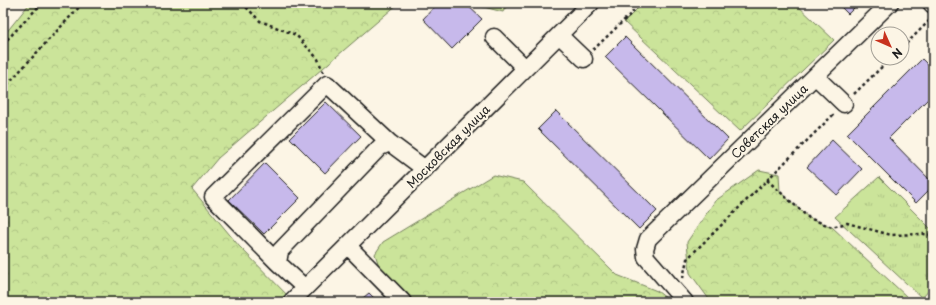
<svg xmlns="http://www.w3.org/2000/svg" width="936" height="305" font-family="'Playpen Sans',sans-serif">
<defs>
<pattern id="grass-tufts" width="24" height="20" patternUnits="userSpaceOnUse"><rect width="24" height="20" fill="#cbe49a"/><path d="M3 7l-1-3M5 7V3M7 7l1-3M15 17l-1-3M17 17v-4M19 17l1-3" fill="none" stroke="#aec384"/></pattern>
<pattern id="forest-crowns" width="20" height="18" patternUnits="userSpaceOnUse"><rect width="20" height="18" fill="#cbe49a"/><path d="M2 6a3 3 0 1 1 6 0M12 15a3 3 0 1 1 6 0" fill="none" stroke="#aec384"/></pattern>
</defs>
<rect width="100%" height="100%" fill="#fcf5e5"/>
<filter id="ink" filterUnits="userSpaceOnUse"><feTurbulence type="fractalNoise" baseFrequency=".025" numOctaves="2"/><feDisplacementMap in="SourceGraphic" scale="8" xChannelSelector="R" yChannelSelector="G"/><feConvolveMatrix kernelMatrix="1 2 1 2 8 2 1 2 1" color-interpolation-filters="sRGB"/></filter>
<g filter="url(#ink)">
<!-- grass -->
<path fill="url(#grass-tufts)" stroke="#74805b" d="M879,177l54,54v55l-11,12 -87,-81z"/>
<!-- forest -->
<path fill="url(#forest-crowns)" stroke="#74805b" d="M30,3h369l-181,155 -26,31 47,57 55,56h-291v-269l2,1z
M474,3h34l-5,9 -27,-7z
M643,3h152l39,37 -94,91 -116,-109z
M759,170l20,4 1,18 29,26 23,9 75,70 1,5h-197l-21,-29 -3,-31 28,-41z
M493,175l30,7 94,93 40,16 14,11h-258l-33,-33 -5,-15 8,-12z"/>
<!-- building -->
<path fill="#c7b9eb" stroke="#1c1c1c" d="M438,3h27l17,16 -30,30 -29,-30z
M837,3h22l-11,11z
M625,37l103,102 -19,20 -104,-102z
M922,59l11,11v24l-44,44 44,45v3l-17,17 -69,-69z
M326,102l35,34 -36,37 -35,-35z
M556,111l101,100 -18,18 -101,-100z
M832,140l30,29 -25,26 -30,-28z
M265,163l35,35 -36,36 -35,-34z
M369,293l9,9h-20z"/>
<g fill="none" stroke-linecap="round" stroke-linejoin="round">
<!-- minor casing -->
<g stroke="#1c1c1c" stroke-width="19">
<path id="minor" d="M931,3l2,2
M559,35l25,24
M494,37l31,31
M815,76l29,28
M348,246l55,56
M278,263l-65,-66 114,-113 63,59
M305,288l-27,-25 2,-12 100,-104 10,-4 35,26
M291,302l300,-299
M685,302l-39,-45 -1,-8 3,-10 242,-236"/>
</g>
<!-- path -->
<path stroke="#1c1c1c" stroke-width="2.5" stroke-dasharray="3 3" stroke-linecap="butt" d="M242,3l18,18 36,14 22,24 5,13
M3,44l39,-41
M902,48l29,-29
M593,50l49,-47
M3,89l80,-86
M854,94l37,-36
M767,180l42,38 23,9 15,-4 44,12 32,-1 10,1
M683,278l4,-19 147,-145"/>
<!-- minor -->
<use href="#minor" stroke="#fcf5e5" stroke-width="16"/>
</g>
</g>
<g text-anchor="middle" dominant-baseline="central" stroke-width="4" stroke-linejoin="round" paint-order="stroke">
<!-- street labels -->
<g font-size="12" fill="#1c1c1c" stroke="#fcf5e5">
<text transform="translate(769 121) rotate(-44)">Советская улица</text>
<text transform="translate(448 146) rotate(-45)">Московская улица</text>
</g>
</g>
<!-- margin -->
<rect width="936" height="305" fill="none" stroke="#fcf5e5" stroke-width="16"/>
<rect x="8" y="8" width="920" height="289" fill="none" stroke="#1c1c1c" stroke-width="1.5" filter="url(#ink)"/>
<!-- north arrow -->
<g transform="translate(890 46) rotate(135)"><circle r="19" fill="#fcf5e5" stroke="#a29e95"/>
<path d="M0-3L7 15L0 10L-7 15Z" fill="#c8321e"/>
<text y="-6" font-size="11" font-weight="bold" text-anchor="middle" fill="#1c1c1c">N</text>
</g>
</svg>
